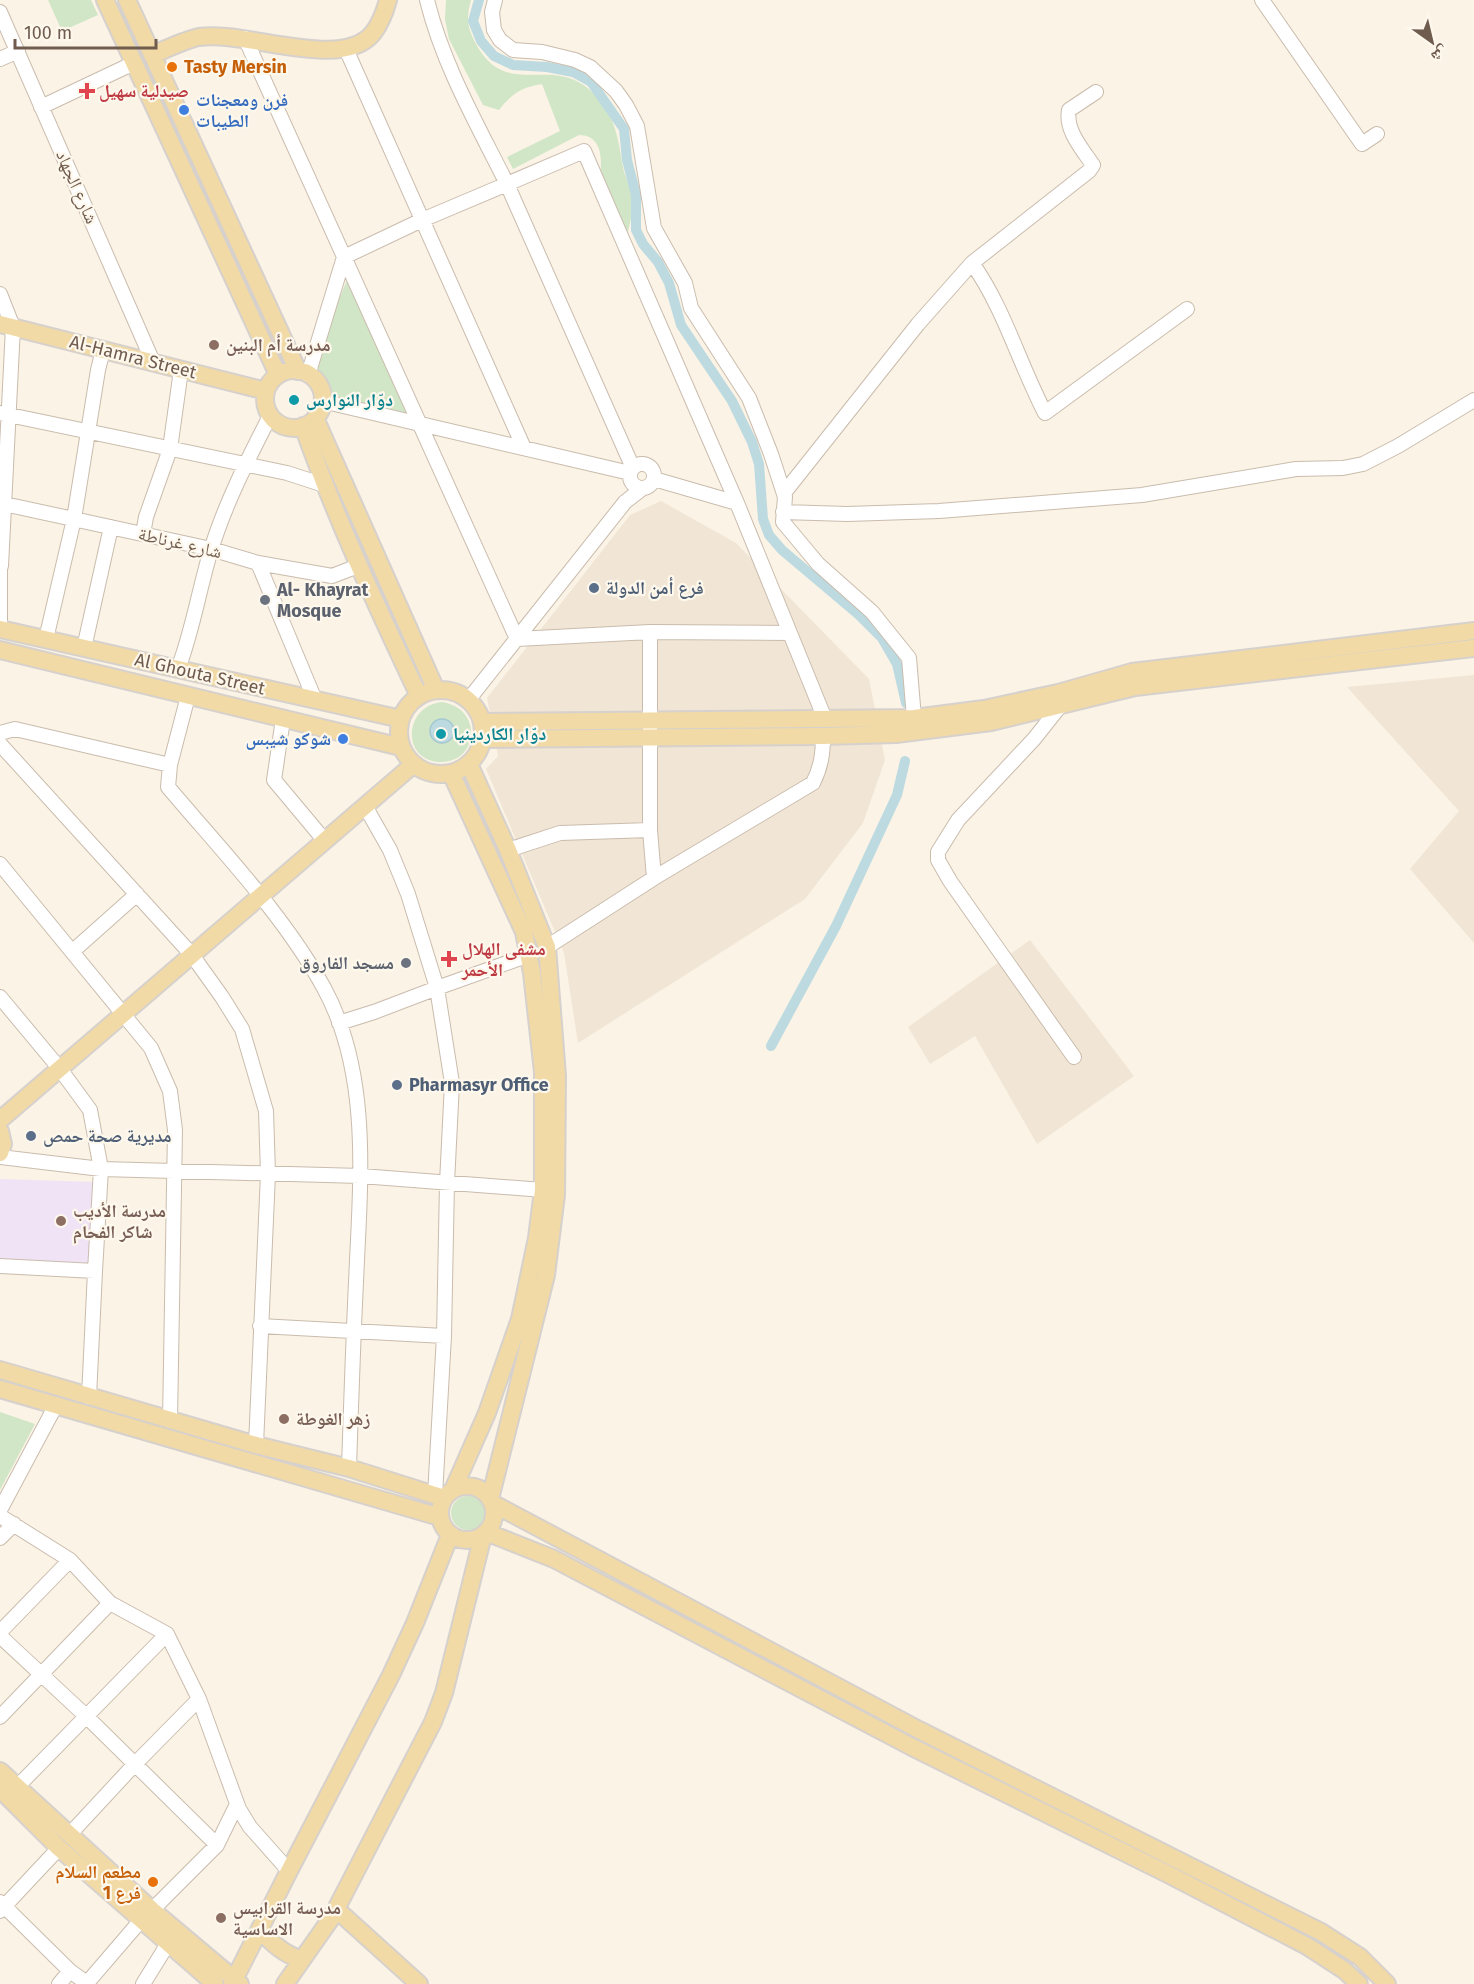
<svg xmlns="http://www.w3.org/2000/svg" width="1474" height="1984" font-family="'Fira Sans','Noto Naskh Arabic',sans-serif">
<rect width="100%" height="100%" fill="#faf3e6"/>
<!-- residential -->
<path fill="#f1e6d5" d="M661,501l75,42 133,136 16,81 -22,63 -58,76 -227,144 -14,-90 -78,-184 12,-13 -11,-58 143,-183z
M1474,675v268l-64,-74 49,-58 -112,-124z
M1030,940l104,136 -97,68 -62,-108 -45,28 -22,-37z"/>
<!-- education -->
<path fill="#f0e3f6" d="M0,1179l95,3 -4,81 -91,-3z"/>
<!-- green -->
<path fill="#d1e6c6" d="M48,0h43l7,15 -36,16z
M446,0h25c-5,18 -4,27 5,44 29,54 71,14 109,42 29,22 32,47 38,81 1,7 5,14 7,22 3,13 2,32 -3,45l-28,-55c4,-17 4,-44 -20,-44l-66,34 -6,-12 53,-26 -18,-47c-20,3 -31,10 -43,26l-16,-5 -34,-66 -4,-20z
M348,278l61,137 -78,-19 -5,-16 -14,-17z
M442,702c43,7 36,63 -4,60 -37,-3 -34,-56 4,-60z
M0,1412l35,12 -35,66z
M451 1513a17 17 0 1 1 34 0a17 17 0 1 1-34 0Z"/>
<!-- water -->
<path fill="#bddae1" stroke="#a4c8d2" stroke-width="1.5" d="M430 731a12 12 0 1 1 24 0a12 12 0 1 1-24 0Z"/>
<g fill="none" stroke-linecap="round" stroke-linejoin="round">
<!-- canal -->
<path stroke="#bddae1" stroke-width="10" d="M479,0l-6,21 8,20 13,15 19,9 34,2 26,5 18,10 33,47 3,31 9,35v35l7,14 15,18 11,21 12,42 51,76 20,41 7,22 4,55 6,16 13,15 77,65 23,23 15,26 9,39
M771,1046l65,-120 61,-131 8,-34"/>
<!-- minor casing -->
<g stroke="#cabcad" stroke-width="16">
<path id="minor" d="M427,0c16,65 50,124 80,184l77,-33 153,352 88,216
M495,0l-3,12 2,18 6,10 13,10 29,2 33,8 15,7 26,24 10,14 11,21 17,102 31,55 6,25 58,90 22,56 14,43 -2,25 35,42 54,48 37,46 5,60
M1262,0l100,144 15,-10
M0,12l153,350
M245,38l272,601 133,-7 140,1
M346,49l178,399
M0,59l18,-8
M41,107l93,-44
M972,263c32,45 47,100 73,150l142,-104
M0,294l13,33 -12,239
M308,375l36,-118 78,-37 85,-36 126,284
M322,401l308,72
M0,413l287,60 37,12
M630 476a12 12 0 1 1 24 0a12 12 0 1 1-24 0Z
M654,479l83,24
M784,493l134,-169 54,-61 117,-92 4,-6c-11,-16 -28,-35 -24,-55l27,-18
M0,503l211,46 47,14 74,13 26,-10
M783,512l64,2 92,-3 203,-16 154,-26 47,-1 20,-4 35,-18 76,-46
M143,534l3,-17 24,-68 11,-79
M258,563l57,137
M0,566v56
M650,632v198l4,48
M46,639l28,-120 24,-149 5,-20
M84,648l27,-121
M178,669c15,-39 21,-80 33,-119 14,-46 37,-91 59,-134
M188,696l-18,69 -2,22c54,64 115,127 156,201 48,88 36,197 32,294 -3,62 -5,124 -7,186
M469,699l156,-197 18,-14
M1061,705l-27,34 -76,81 -20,32v8l12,21 124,176
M283,719l-9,61 51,61
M0,733l15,-4 155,36
M0,744l192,211 30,42 20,32 24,82 2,63 -12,271
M508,850l52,-17 90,-3
M0,864l151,184 19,43 5,39 -5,291
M547,947l107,-69 159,-95c8,-16 10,-29 10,-47
M73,951l64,-57
M0,997l60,72 30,41 11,59 -6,102 -95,-5
M339,1023l35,-11 63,-24 -29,-94 -18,-44 -25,-44
M0,1157l101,12 260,7 182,14
M260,1326l184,10
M89,1397l6,-126
M435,1495l9,-159 3,-153 5,-100 -15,-95 92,-33
M0,1510l56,-105
M0,1516l70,44 40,43 57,31 32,65 40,110 11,18 39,44
M0,1538l14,-14
M0,1632l70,-72
M0,1636l86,80 131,129
M0,1717l110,-114
M17,1787l150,-153
M70,1834l64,-69 65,-66
M0,1902l70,69 18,13
M152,1910l65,-65 20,-41
M0,1911l59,-63
M87,1983l55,-64
M59,1984l11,-13
M143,1984l26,-42"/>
</g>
<!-- major casing -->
<g stroke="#d7d1cd" stroke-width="20">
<path id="major" d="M105,0l173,375
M127,0l171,371
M152,55c15,-6 32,-15 47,-18 47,-7 143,35 174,-4 7,-9 12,-22 15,-33
M0,324l266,67
M265 399a29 29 0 1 1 58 0a29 29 0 1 1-58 0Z
M315,418l121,272
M303,426c33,93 74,181 116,270
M0,629l401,90
M0,650l401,97
M399 732a42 42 0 1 1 84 0a42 42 0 1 1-84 0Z
M483,722l431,-4 70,-9 74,-16 74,-21 342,-41
M483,739l340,-3 73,-2 95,-12 144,-35 339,-39
M469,764l39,86 39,97 10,129 -1,119 -10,80 -56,224
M451,773l73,159 8,41 11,99v118l-6,48 -17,81 -33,94 -34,77
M0,1120l414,-356
M0,1131l3,13 -3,9
M0,1370l256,75 93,23 95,30
M0,1389l440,128
M440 1513a27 27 0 1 1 54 0a27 27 0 1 1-54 0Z
M492,1503l427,227 402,202 39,25 27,27
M486,1532l68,27 358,188 256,127 139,72 37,24 15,14
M0,1771l152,139 88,74
M0,1789l59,59 156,136
M336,1909l83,75
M260,1928c11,16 24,26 42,32
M232,1984l57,-113 102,-196 24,-52 35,-88
M285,1984l47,-67 101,-195 11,-29 39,-158"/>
</g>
<!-- minor -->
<use href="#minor" stroke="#fff" stroke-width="14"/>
<!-- major -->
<use href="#major" stroke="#f1daa5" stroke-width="16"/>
</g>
<!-- markers -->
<g fill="#e8710a" stroke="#fdf7ec" stroke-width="2">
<circle cx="172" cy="67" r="6"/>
<circle cx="153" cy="1882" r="6"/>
</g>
<g fill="#e0444e" stroke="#fdf7ec" stroke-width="2">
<path d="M84 82h6v6h6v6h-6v6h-6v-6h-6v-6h6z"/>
<path d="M446 950h6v6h6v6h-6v6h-6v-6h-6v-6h6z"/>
</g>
<g fill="#3f7fe0" stroke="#fdf7ec" stroke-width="2">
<circle cx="184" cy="110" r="6"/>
<circle cx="343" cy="739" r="6"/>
</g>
<g fill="#8d6e63" stroke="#fdf7ec" stroke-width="2">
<circle cx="214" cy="345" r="6"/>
<circle cx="61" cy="1221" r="6"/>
<circle cx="284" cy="1419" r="6"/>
<circle cx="221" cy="1918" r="6"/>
</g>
<g fill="#0f9aa8" stroke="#fdf7ec" stroke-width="2">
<circle cx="294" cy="400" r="6"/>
<circle cx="441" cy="734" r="6"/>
</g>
<g fill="#5c6f8a" stroke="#fdf7ec" stroke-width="2">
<circle cx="594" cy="588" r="6"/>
<circle cx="397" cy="1085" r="6"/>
<circle cx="31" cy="1136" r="6"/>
</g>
<g fill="#6b7280" stroke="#fdf7ec" stroke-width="2">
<circle cx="265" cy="600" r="6"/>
<circle cx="406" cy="963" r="6"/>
</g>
<g text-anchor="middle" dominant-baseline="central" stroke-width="4.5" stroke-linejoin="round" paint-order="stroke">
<!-- food labels -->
<g font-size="18" font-weight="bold" fill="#c56008" stroke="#fdf7ec" text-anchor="start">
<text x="184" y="67">Tasty Mersin</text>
<text x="141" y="1872" text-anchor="end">مطعم السلام<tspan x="141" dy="21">فرع 1</tspan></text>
</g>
<!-- health labels -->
<g font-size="18" font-weight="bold" fill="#be3a42" stroke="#fdf7ec" text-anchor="start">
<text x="99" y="91">صيدلية سهيل</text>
<text x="462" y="949">مشفى الهلال<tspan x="462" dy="21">الأحمر</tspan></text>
</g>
<!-- shop labels -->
<g font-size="18" font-weight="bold" fill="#366cbe" stroke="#fdf7ec" text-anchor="start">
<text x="196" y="100">فرن ومعجنات<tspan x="196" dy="21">الطيبات</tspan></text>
<text x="331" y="739" text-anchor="end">شوكو شيبس</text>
</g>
<!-- street labels -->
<g font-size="18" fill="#705c4e" stroke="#fdf7ec">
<text transform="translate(77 187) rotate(66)">شارع الجهاد</text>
<text transform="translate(133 357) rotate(14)">Al-Hamra Street</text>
<text transform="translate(180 543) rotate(13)">شارع غرناطة</text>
<text transform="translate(200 674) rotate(13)">Al Ghouta Street</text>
</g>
<!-- education labels -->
<g font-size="18" font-weight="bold" fill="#785e54" stroke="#fdf7ec" text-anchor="start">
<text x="226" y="345">مدرسة أم البنين</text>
<text x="73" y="1211">مدرسة الأديب<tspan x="73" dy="21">شاكر الفحام</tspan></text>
<text x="296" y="1419">زهر الغوطة</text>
<text x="233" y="1908">مدرسة القرابيس<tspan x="233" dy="21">الاساسية</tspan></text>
</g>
<!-- culture labels -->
<g font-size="18" font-weight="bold" fill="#0d838f" stroke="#fdf7ec" text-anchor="start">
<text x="306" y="400">دوّار النوارس</text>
<text x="453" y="734">دوّار الكاردينيا</text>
</g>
<!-- service labels -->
<g font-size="18" font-weight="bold" fill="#4e5e75" stroke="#fdf7ec" text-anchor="start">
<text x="606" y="588">فرع أمن الدولة</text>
<text x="409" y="1085">Pharmasyr Office</text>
<text x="43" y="1136">مديرية صحة حمص</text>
</g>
<!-- worship labels -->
<g font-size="18" font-weight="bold" fill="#5b616d" stroke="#fdf7ec" text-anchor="start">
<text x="277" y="590">Al- Khayrat<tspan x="277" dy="21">Mosque</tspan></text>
<text x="394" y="963" text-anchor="end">مسجد الفاروق</text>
</g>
</g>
<!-- north arrow -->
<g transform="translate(1432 42) rotate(146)" stroke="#fdf7ec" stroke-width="4.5" paint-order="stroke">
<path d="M0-4.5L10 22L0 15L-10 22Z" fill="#705c4e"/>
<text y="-9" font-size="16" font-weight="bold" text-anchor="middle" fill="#705c4e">ش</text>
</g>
<!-- scale -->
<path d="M15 39v9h141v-9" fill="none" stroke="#705c4e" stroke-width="3"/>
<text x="24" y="39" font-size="18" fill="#705c4e" stroke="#fdf7ec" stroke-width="4.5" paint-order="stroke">100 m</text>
</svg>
